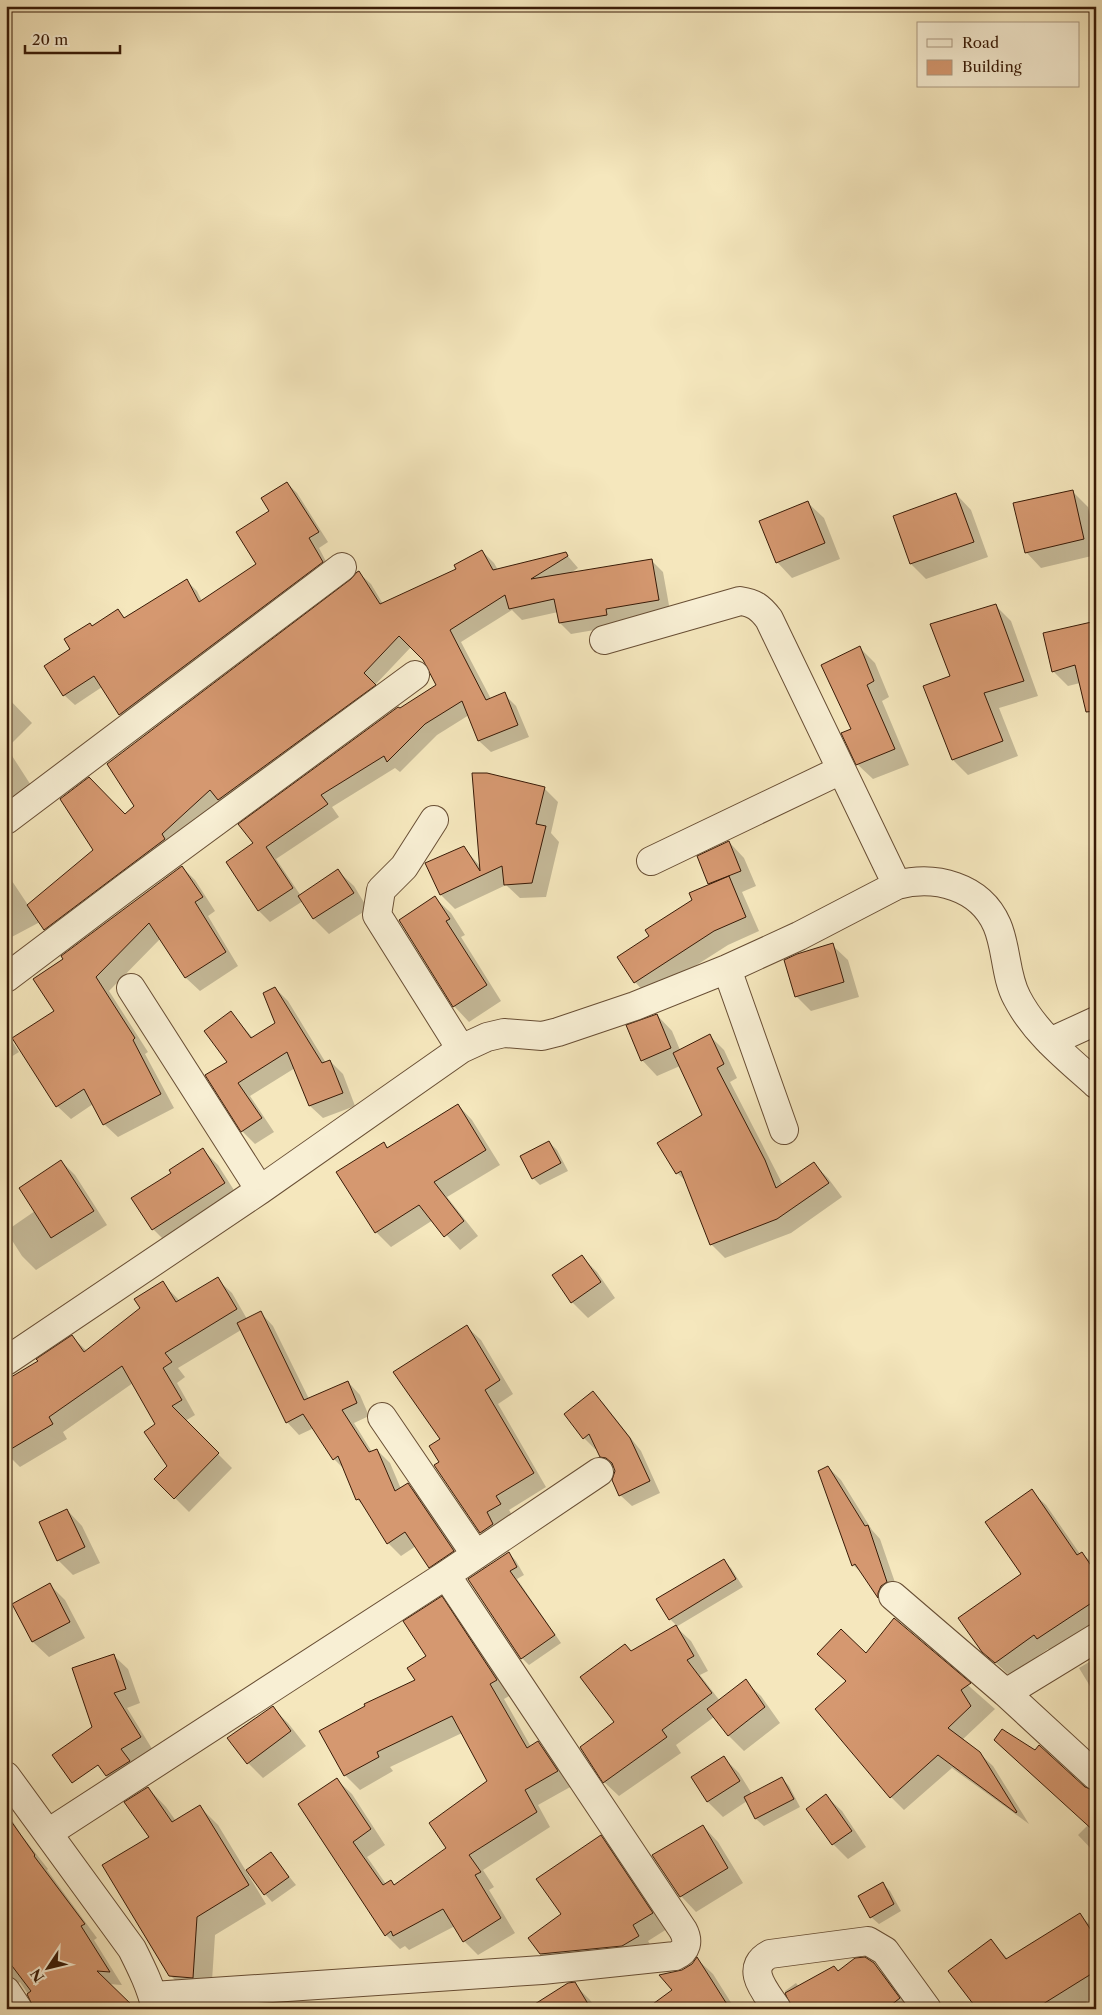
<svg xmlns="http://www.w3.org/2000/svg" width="1102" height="2015" font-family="'Libre Caslon Text',serif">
<rect width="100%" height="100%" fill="#f5e7bd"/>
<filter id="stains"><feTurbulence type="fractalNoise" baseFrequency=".004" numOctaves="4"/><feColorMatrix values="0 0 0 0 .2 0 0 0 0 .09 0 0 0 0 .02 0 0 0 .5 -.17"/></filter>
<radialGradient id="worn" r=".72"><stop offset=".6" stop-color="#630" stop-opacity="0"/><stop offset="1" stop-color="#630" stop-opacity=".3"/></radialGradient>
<!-- shadow -->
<path fill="#0003" d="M287,483l10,10 31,49 -9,6 13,25 -202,152 -10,-11 -18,-27 -27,18 -11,-10 8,-46 20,-22 26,-16 8,8 61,-38 10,10 5,10 56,-36 13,-54z
M1072,491l16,16 8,33v15l-55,13 -15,-16z
M956,494l15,16 17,47 -62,22 -15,-15 -17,-47z
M808,503l16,15 16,41 -48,19 -15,-16z
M482,551l12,12 4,7 68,-16 12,14 -9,6 83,-13 11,11 7,39 -53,10 1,5 -47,8 -11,-11 -2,-11 -36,8 -10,-10 -51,32 30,57 13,-5 12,12 13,31 -38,15 -12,-11 -10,-26 -32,20 -37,37 -5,-4 -63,39 7,10 -63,42 25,37 37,-25 16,15 14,23 -39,25 -15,-15 -11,-18 -33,21 -11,-11 -4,-67 145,-134 38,-25 -13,-25 -14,-13 -36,38 11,12 -330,244 -16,-19 -34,18v-68l22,33 67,-55 30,-35 11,-8 223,-234 12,11 12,20 75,-35z
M996,606l15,15 27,75 -39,12 19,48 -50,19 -15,-15 -28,-73 26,-11z
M1096,623l-16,60 -12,3 -15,-15z
M860,648l15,15 14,34 -7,4 27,64 -36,14 -16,-15 -4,-35z
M6,696l26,27 -25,25 27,42 -28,18z
M544,788l14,14 -7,31 8,9 -13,55 -26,1 -14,-13 -51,24 -14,-14 -14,-31 36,-17 17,19z
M729,842l15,16 12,28 -14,6 17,39 -31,14 -80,51 -13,-14 16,-45 60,-52 -2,-2z
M182,867l13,13 20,31 -7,5 30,50 -38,25 -14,-13 -25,-40 -52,53 39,61 -3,2 29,54 -56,29 -14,-13 -11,-20 -22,15 -14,-13 -1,-94 8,-52z
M435,898l16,15 14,22 -4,2 40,64 -32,21 -15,-16z
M832,945l16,15 11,37 -48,14 -15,-15z
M275,988l13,13 38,62 4,-2 13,13 12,32 -32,12 -13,-12 -15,-38 -45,28 24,36 -19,12 -13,-13 -14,-69 2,-50 23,26 23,-15z
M657,1015l15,16 8,19 30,-14 14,14 13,28 -7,4 53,103 31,-21 14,14 14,19 -51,36 -66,25 -14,-14 -24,-62 -10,-9 27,-58 -24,-49 -23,10 -15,-16z
M6,1032l13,20 -13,8z
M458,1105l14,15 28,45 -53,32 31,39 -18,14 -27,-30 -42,27 -15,-15 -38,-59 45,-30 6,6z
M549,1142l8,8 11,21 -28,14 -7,-7z
M203,1150l15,15 21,33 -70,47 -16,-16 -20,-30 40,-26z
M61,1161l14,14 32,50 -71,45 -14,-14 -16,-25 29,-20z
M581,1256l16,16 18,26 -27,20 -16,-16 -18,-26z
M217,1279l15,14 15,26 14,-6 12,13 36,73 39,-17 12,13 9,21 -15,7 18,29 5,-2 13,13 11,26 7,-5 12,13 46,67 -23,15 -13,-12 -14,-21 -15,10 -13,-13 -22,-35 -9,-9 -11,-28 -12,-12 -20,-31 -15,7 -12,-13 -46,-92 -63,38 7,9 -8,6 18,32 -10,6 47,47 -43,44 -33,-33 12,-13 -11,-41 -24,-42 -70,49 4,7 -47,28 -14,-14v-72l34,-19 32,-25 15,14 55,-42 20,-26 18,18z
M467,1327l14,13 32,54 -15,10 48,83 -37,23 5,8 -19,28 -14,-14 -45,-66 5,-4v-23z
M593,1393l11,11 37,47 19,42 -28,13 -12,-11 -5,-27 -14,-12 -4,-8 -2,1 -11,-11z
M828,1467l13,13 31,50 8,9 19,55 -9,14 -11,-11 -13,-20 -13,-12 -33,-94z
M1031,1491l15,14 34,49 2,-1 14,14v76l-42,12 -6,-6 -38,27 -27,-25 40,-77z
M67,1510l15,16 18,37 -27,12 -15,-15z
M509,1553l7,8 8,14 -7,4 44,64 -32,22 -7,-7 -53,-78z
M724,1561l7,7 12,19 -67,40 15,14 17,30 -8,4 20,26 25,-20 16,15 19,27 -36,28 -15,-15 -15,-19 -38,28 5,8 -62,43 -15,-14 27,-130 46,-26 -7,-7z
M50,1585l15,15 20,38 -36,19 -16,-15 -19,-38z
M441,1598l15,15 55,82 -7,4 27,48 7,-4 15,15 19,28 -34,19 12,22 -67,43 11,17 -5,3 26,43 -37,22 -14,-14 -9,-15 -46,24 -4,-4 -5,3 -14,-14 -86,-130 37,-25 15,14 33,51 -18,12 19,27 5,-2 4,3 53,-37 41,-66 -27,-49 -72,34 3,4 -33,19 -15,-15 72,-95 11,-24z
M894,1620l101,89 -33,31 17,13 14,13 36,58 -77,-56 -48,42 -13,-13 -44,-115z
M113,1655l15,14 12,34 -13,5 27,44 -32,38 -15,-14 -24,-41 11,-7z
M1096,1658v38l-17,-28z
M273,1708l15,15 18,23 -43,32 -15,-15z
M724,1758l15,15 13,21 30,-16 7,8 11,21 -36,19 -8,-7 -9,-18 -24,16 -15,-15 -15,-24z
M148,1788l18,19 10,14 24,-14 18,18 48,79 -51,31 -4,61 -22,-2 -19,-19 -20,-138z
M1085,1789l11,3v62l-18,-19 10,-10z
M826,1796l16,15 24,36 -18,12 -15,-15z
M6,1811l16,25 26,33 -1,1 50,68 -3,2 28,45 -13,-1 -77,16 -12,-18 -14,10z
M703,1826l15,16 25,41 -47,29 -15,-16z
M601,1837l15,15 51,77 -19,12 6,10 -98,18 -15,-15z
M271,1854l25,31 -24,17 -7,-8z
M883,1884l7,7 11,20 -22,13 -8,-7z
M1080,1915l16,16v65l-20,13h-101l2,-2 14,-66 17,18z
M697,1959l16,15 22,35h-87l26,-18 9,-20z
M873,1964l17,16 21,29h-117l-9,-18 11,-8 3,4 40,-15z
M574,1984l16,16 6,9h-54z"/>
<!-- building -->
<path fill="#d59870" stroke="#391b07" d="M287,482l32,50 -10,6 14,24 -204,153 -25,-39 -31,20 -19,-30 26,-17 -6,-10 26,-16 2,3 26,-17 6,9 63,-39 12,23 57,-38 -20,-32 33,-21 -8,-13z
M1073,490l11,49 -59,14 -12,-50z
M956,493l18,49 -64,22 -17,-48z
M808,501l17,42 -49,20 -17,-42z
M482,550l11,20 73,-18 2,4 -37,23 121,-20 7,41 -53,9 1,6 -48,8 -5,-24 -45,10 -4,-14 -55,35 36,70 19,-8 13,33 -40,16 -16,-40 -37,23 -38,38 -3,-6 -63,39 7,9 -62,43 27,41 -35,23 -32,-49 27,-19 -15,-19 160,-117 2,1 36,-23 -13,-25 -24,-24 -35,37 12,12 -158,115 -8,-10 -48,44 3,5 -121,91 -17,-25 66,-55 -33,-51 29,-22 36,37 9,-8 -27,-42 244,-185 6,-7 2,-1 21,33 76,-35 -2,-4z
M996,604l28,77 -40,12 19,48 -51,19 -29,-74 27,-10 -20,-52z
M1096,621v90l-10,1 -11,-47 -23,7 -9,-39z
M860,646l14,35 -7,4 28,64 -39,16 -15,-32 10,-4 -30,-64z
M472,773h15l58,14 -9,37 10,2 -14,57 -28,2 -2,-19 -62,29 -15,-32 39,-17 16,25z
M729,841l12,30 -33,13 -11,-28z
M182,866l21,31 -8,5 31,50 -41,26 -36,-55 -53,54 39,61 -2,2 28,54 -58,31 -19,-36 -28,18 -44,-69 42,-27 -21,-32 30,-20 -2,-3z
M338,869l16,24 -41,26 -15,-23z
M729,876l17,41 -32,14 -80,52 -17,-26 32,-21 -4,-6 47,-30 -3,-7z
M435,896l15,23 -4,2 41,64 -34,22 -54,-87z
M833,943l11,39 -49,15 -11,-37 13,-6z
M275,987l47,76 8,-3 13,33 -34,13 -22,-54 -49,31 24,35 -21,14 -36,-57 22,-13 -23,-31 27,-20 20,27 24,-15 -12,-30z
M657,1014l14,34 -30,13 -15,-36z
M710,1034l14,30 -7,4 48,92 11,28 38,-26 15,21 -52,36 -67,26 -29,-74 -5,3 -19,-31 45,-28 -29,-62z
M458,1104l28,46 -52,32 30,39 -20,16 -25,-32 -44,28 -39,-61 48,-30 3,6z
M549,1141l12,22 -29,16 -12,-23z
M203,1148l22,35 -73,47 -21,-32 40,-25 -2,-3z
M61,1160l33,51 -43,27 -32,-50z
M582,1255l19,27 -30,21 -19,-28z
M218,1277l19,32 -72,44 7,9 -9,6 19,32 -10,6 47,47 -45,46 -20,-20 13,-13 -23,-34 11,-8 -33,-58 -73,51 4,7 -47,28v-72l32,-19 -2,-2 36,-24 12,17 56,-44 -6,-9 29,-18 13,21z
M261,1311l43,89 44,-19 9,22 -15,7 27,42 8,-3 18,42 13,-8 46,68 -25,17 -24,-36 -18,12 -28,-45 -3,1 -18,-44 -5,4 -30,-46 -17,9 -49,-100z
M467,1325l33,55 -15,10 49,83 -38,23 5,8 -14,8 6,12 -13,9 -46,-68 5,-3 -10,-16 11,-7 -47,-67z
M593,1391l37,47 20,43 -31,15 -7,-16 3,-9 -3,-8 -6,-5 -6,-1 -11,-23 -6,5 -19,-25z
M828,1466l37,60 3,-1 19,57 -6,4 -3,7v5l-23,-34 -3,2 -34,-95z
M1032,1489l45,66 5,-3 14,21v27l-59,39 -3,-4 -39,28 -13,-11 -24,-34 63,-44 -36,-52z
M67,1509l18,38 -28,14 -18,-39z
M509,1552l8,15 -7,4 45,64 -34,24 -53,-80z
M724,1559l12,20 -67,41 -13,-21z
M50,1583l20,39 -38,20 -20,-38z
M442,1596l55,84 -7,4 37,64 11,-7 20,30 -33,19 12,22 -68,43 12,17 -6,3 26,43 -38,24 -20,-33 -50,27 -2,-5 -6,5 -87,-132 39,-26 34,51 -18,13 30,43 8,-5 3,5 52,-37 -17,-25 58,-42 -35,-65 -75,36 2,5 -35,19 -25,-45 46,-25 -1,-2 51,-24 -8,-12 19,-12 -23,-35z
M894,1618l77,65 -10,7 10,16 -23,22 32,24 37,60 -1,1 -78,-58 -48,43 -75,-89 31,-28 -29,-27 24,-25 25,24z
M676,1625l18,31 -7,4 25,33 -50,37 5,7 -64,46 -23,-36 34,-25 -34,-45 45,-33 6,7z
M114,1654l12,35 -12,4 27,44 -20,12 9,12 -24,15 -8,-11 -26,18 -20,-28 40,-28 -20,-59z
M746,1679l19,28 -37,29 -21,-27z
M273,1706l18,25 -44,33 -20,-26z
M1002,1729l33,21 4,-5 46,42 11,4v42l-102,-93z
M724,1756l16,25 -33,21 -16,-25z
M782,1777l12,22 -39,20 -11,-22z
M148,1787l24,35 28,-17 49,80 -52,32 -4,61 -24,-2 -67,-111 47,-28 -25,-35z
M826,1794l26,37 -20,14 -26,-36z
M6,1814l29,41 -1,1 51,68 -4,2 29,46 -13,-1 39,38h-102l-7,-15 4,-3 -25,-33z
M703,1825l25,43 -48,29 -28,-42z
M601,1835l52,78 -20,12 6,11 -17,10 -82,8 -12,-16 33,-24 -25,-35z
M271,1852l18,25 -25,18 -18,-25z
M883,1882l11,22 -24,14 -12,-22z
M1080,1913l16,25v33l-61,38h-58l-29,-38 43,-32 15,20z
M697,1957l33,52h-84l26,-19 -13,-15 23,-5 10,-6z
M865,1957l9,6 26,35 -14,11h-94l-7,-16 49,-27 4,5 17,-13z
M575,1982l16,27h-64l41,-26z"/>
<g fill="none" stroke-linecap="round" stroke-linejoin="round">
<!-- street casing -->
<g stroke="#684e34" stroke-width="30">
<path id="street" d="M604,640l136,-39c14,2 20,6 29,18l128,266
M6,820l336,-253
M434,820l-30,47 -23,23 -4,25 84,134
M651,861l190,-91
M727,969l57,161
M6,978l122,-92 287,-211
M131,988l129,202
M1050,1042l46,-21
M6,1361l254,-171 201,-141 26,-12 17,-4 38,3 16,-4 77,-26 92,-37 72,-33 98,-51c38,-10 83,1 100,40 10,23 8,51 20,73 18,35 50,60 79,86
M382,1417l94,138
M893,1596l113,97 90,83
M1006,1693l90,-55
M6,1776l126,173c10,20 19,38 24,60
M48,1833l398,-258 153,-103
M6,1991l12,18
M153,1996l389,-26 133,-14c12,-5 14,-15 8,-26l-237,-355
M777,2009c-11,-17 -34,-41 -7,-55l98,-13 17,10 42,58"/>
</g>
<!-- street -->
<use href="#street" stroke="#f8efd4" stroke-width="28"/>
</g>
<!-- margin -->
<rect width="1102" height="2015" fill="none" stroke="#f5e7bd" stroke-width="25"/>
<rect x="8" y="8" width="1087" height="2000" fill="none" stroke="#391b07" stroke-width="2.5"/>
<rect x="12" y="12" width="1077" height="1990" fill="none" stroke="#391b07"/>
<!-- legend -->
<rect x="917" y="22" width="162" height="65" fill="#f8efd4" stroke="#ac9a82"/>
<rect x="927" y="39" width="25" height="8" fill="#f8efd4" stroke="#ac9a82"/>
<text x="962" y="48" font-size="15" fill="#391b07">Road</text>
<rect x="927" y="60" width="25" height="15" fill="#d59870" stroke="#ac9a82"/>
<text x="962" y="72" font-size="15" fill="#391b07">Building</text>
<!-- north arrow -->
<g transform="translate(48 1968) rotate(235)" stroke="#f8efd4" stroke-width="4" paint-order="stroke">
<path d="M0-4L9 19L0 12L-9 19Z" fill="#391b07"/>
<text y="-8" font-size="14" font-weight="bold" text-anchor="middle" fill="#391b07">N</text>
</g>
<!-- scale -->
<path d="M25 45v8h95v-8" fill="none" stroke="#391b07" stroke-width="2.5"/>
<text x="32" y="45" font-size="15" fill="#391b07" stroke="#f8efd4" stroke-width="4" paint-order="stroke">20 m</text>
<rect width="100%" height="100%" filter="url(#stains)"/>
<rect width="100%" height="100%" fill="url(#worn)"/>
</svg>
